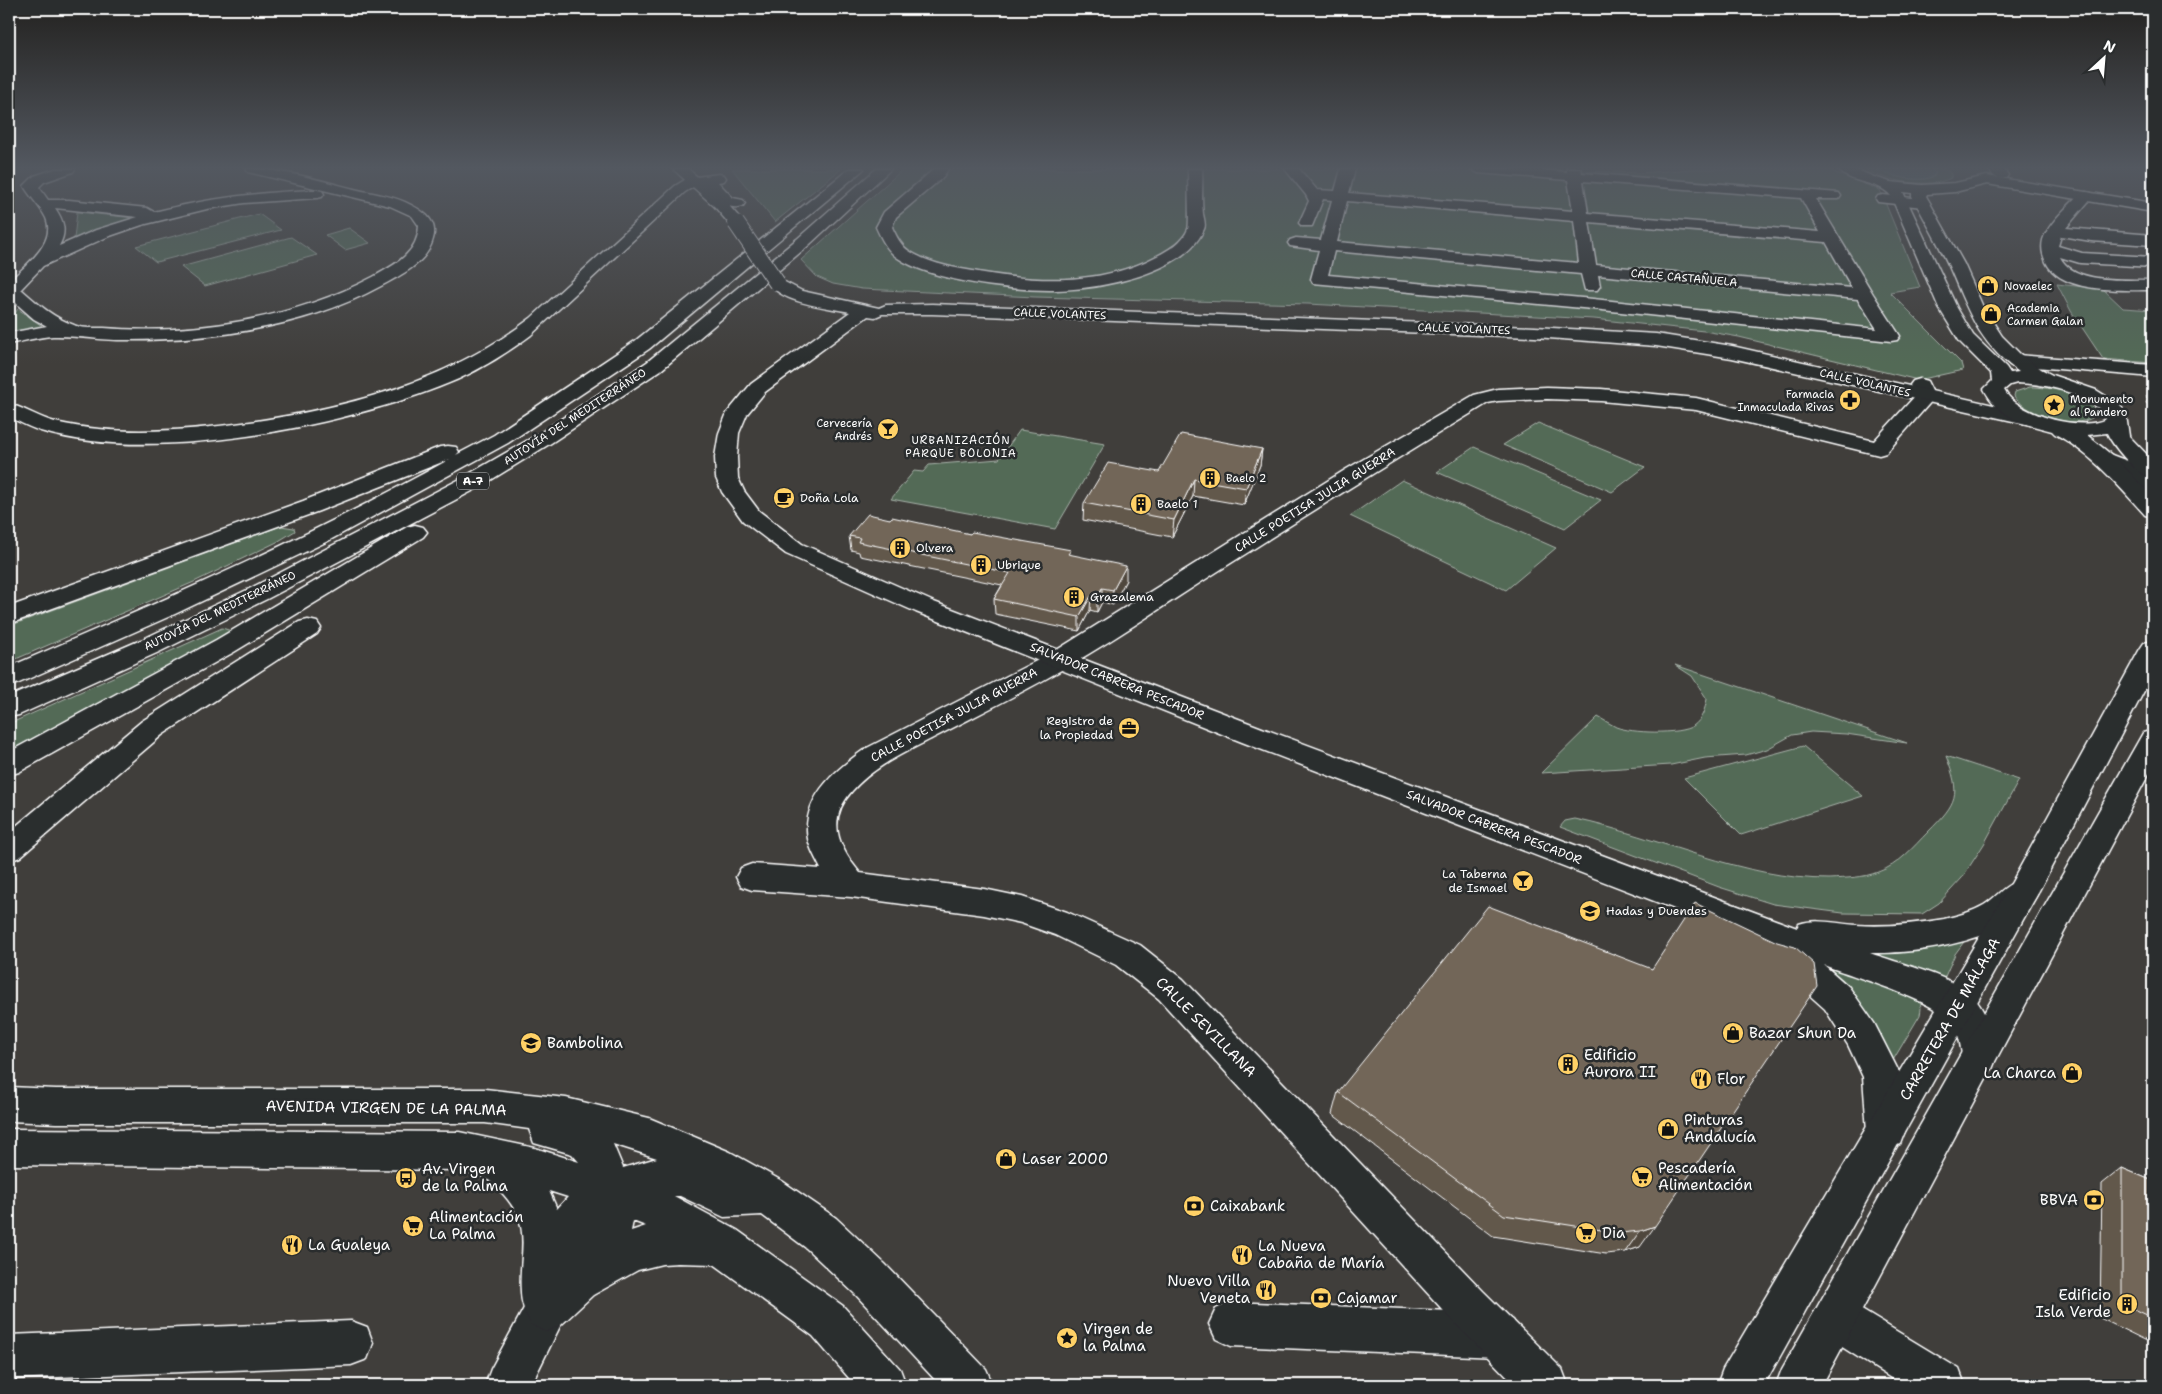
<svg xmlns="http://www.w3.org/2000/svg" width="2162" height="1394" font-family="'Shantell Sans',sans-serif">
<rect width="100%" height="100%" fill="#403e3b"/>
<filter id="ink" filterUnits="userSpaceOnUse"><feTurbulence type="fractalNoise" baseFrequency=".02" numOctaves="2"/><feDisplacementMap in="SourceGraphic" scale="10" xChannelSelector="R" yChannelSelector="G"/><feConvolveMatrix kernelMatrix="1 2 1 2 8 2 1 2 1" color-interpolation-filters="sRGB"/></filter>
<g filter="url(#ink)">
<!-- green -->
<path fill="#536a57" stroke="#a9b4ab" d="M732,169h109l-66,53z
M903,169h633l103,4 54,-4h137l8,5 42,16 40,97 -30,5 71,71 2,7 -45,10 -179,-43 -35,-6 -110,-12 -286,-15 -273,-7 -173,-8 -29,-5 -16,-7 -16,-17z
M1865,169c22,0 47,17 70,7l-4,-7h14l6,5v4c-21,11 -68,3 -86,-9z
M77,212l57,6 -60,21z
M259,214l22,16 -125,32 -20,-16z
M349,228l21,15 -25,7 -20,-15z
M291,237l26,18 -112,31 -24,-19z
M2057,284l46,5 20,19 30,2v53l-50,-4 -32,-48z
M18,309l24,17 -33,9v-14z
M2030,387c19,0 60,6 66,27 -13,19 -72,0 -82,-18l1,-4z
M1538,423l107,44 -33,25 -109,-47z
M1020,430l85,14 -50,85 -164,-30 23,-28 9,1 6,-7 70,-6z
M1474,447l127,53 -36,28 -128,-56z
M1402,480l154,68 -50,42 -156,-74z
M281,526l13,2 1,3 -18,11 -83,40 -185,80v-36z
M222,628l13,4 -140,81 -86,43v-32z
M1675,665l232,78 -61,-9 -35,-2 -19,3 -25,14 -21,6 -41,3 -34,7 -130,8 57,-56c6,3 12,7 18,10 15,6 63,8 77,-1 9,-6 12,-17 14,-27l-15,-23z
M1803,746l60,50 -122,39 -57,-57z
M1946,756l73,24 -35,64 -22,34 -23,25 -17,11 -79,-1 -70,-9 -54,-17 -159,-60 5,-6 10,-2c85,18 166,60 254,60 17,-1 34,-1 49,-7 21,-7 35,-25 50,-40 30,-30 33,-37 18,-76z
M1966,939l-11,15 -13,29 -103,-37z
M1799,955l116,41c6,6 7,10 5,19l-31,52z"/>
<!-- water -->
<path fill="#4e6a73" stroke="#95a6ab" d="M1876,169h55l5,4c-8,13 -49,3 -60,-4z"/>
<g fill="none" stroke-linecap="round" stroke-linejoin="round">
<!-- pedestrian casing -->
<g stroke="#fff" stroke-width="3">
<path id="pedestrian" d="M934,169h14l-5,8 -47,40 -4,10c4,9 9,19 17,24 17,11 39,16 58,19 62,12 132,17 190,-14 12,-6 26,-14 31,-27 2,-3 0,-52 0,-60h14c1,15 -1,30 1,45 1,5 3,11 1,15 -19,45 -105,60 -148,61 -41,1 -125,-9 -158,-32 -11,-7 -17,-20 -22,-31l8,-15z
M1285,169h14l18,21 18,1 6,-22h14l-6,24 224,18 -5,-31 -90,-7 -7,-4h58l38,3v-3h14l1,4 257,20 2,3 -2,3h-23l57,95 27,42 -3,4 -6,1 -298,-32 -280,-26 -2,-4 8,-29 -29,-4 -2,-3 2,-3 6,-2 25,2 11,-40 -9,-1 -11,27h-10l-3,-3 10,-22 -3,-6zM1583,181l218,17 19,34 -232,-19zM1347,201l227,20 5,42 -242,-21zM1589,222l237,20 26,46 -256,-23zM1334,251l247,23 4,16h12l3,-4 -2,-11 260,24 19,30 -284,-30 -265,-24z
M1883,195l40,4 5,1 2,3 -2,3 -5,1 -45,-5 -2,-3 2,-3z
M1231,1302l267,11 15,7 7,15 -7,15 -15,7 -267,-11 -15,-7 -7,-15 7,-15z
M351,1321l16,6 6,16 -6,16 -16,6 -342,14v-44z"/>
</g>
<!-- minor casing -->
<g stroke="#fff" stroke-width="3">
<path id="minor" d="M55,169h20l-2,3 -29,10 -5,5 9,13h21l78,8 7,4c54,-14 108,-20 163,-22l5,1 2,3 -2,3 -5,1 -73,5 -37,6 -65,16 -35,12 -64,29 -22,23c16,14 32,29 53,36 8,4 21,3 30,3 90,7 189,-9 269,-51 22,-12 45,-24 46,-51l-7,-10 -22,-10 -142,-34 -2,-3c37,0 72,11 108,20 16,4 35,6 51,13 15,7 34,17 28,37 -6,24 -32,36 -52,47 -75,41 -167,54 -252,54 -26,1 -51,-5 -76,-4 -15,1 -29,5 -44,8v-11l38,-7 -13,-7 -25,-22v-15c15,-16 48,-38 37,-64 -5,-11 -16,-21 -22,-32l10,-10zM55,208l83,9 -42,13 -37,16c8,-14 5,-25 -4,-38z
M1988,169h15l5,6 -2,3c-9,2 -13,-2 -18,-9z
M719,174l5,1 2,3 -2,3 -6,1 15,16 10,2 2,3 -2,3c-18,5 -20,-6 -32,-15 -4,-4 -11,-4 -16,-5l-10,6 -154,143c-28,21 -59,40 -92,52 -105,41 -286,76 -395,45 -12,-3 -24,-10 -35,-15v-13c16,4 30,14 46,18 14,3 30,6 44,7 50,5 102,0 151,-7 101,-15 199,-41 281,-104l144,-132 13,-8z
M2086,192l5,1 2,3 -27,32 87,7v10l-62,-4 -30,-5 -3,10 24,7 71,4v10l-73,-4 -20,-6c14,28 66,22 93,23v10c-29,0 -92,4 -107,-28 -3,-6 -5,-14 -3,-22 6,-18 25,-33 38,-47z
M2017,355l136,10v12l-143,-12 -2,-4 2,-4z
M1920,379l7,2 8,16 -49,56 -7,2 -183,-45 -95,-9 -54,-2 -49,2 -10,2c-89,54 -177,109 -265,165 -51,32 -101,67 -153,97 -44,26 -91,49 -137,73 -29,15 -59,28 -81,53 -26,29 -14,56 8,82l124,16 38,8 45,15 73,33 43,34 300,312 79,78 6,16h-53l-62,-64 -294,-322 -43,-34 -61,-30 -34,-12 -37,-8 -133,-18 -99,-7 -11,-4 -5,-9 5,-9 11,-4 69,5c-6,-12 -14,-25 -14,-39 -1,-36 31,-62 58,-81l187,-96 293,-183 129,-75 24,-6 49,-2 54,2 95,9 178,43 41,-45 -5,-11 3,-4z
M308,620l9,2 4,6 -4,6 -155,101 -142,122 -11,4v-29l133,-111 157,-99z
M546,1288l15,7 7,15 -37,75h-46l6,-16 40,-74z
M1835,1296l15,7 109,66 6,16h-63l-82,-52 -7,-15 7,-15z"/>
</g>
<!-- tertiary casing -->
<g stroke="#fff" stroke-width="3">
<path id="tertiary" d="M673,169h15l37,32 19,22 -3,3h-10l-16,-19z
M777,278l25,13 77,17 7,-3 46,-1 603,23 121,7 76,12 310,70 3,4 -3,4 -7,2 -303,-68 -76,-12 -121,-9 -603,-23h-50l-7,3 -7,-1 -103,76 -18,22 -8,19 -2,24 1,21 6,13 15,20 43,33 132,58 328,126 535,200 2,-4c18,-6 38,0 57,1 30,2 59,-1 88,-6 13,-3 28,-7 40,-14 19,-12 24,-29 49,-21l5,9c-25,48 -119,61 -168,60 27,10 78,22 99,40 10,8 15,20 21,32 7,15 9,29 2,44l-13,4 -13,-4c-6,-14 -4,-32 -13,-45 -17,-24 -99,-47 -129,-59l25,22 25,36 27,53 4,55 -5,13 -14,5 -14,-5 -5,-13 -4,-54 -15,-32 -23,-36 -48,-43 -5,-10 4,-8 -534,-206 -326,-130 -130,-58 -43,-33 -21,-29 -6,-14 -1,-21 4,-24 8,-20 24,-29 99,-72c-23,-5 -67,-8 -81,-29l2,-4z
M2109,454l29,11 15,17v20c-14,-4 -19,-18 -30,-27 -8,-6 -19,-6 -25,-15l3,-5z"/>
</g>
<!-- primary casing -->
<g stroke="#fff" stroke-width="3">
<path id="primary" d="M1838,169h17l19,8 16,5 32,3 33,-2 32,-7 166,27v9l-166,-28 -32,8 -28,2 -1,2 38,68 19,43 19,29 18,18 21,15 11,6 44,15 24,15 6,10 3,21 24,25v18c-15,-3 -39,-31 -46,-46l-20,2 32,26 34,36v20l-8,-2c-28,-31 -53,-61 -90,-81l-3,-3c-29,-7 -53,-13 -68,-42l8,-8 -1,-8 -31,-31 -21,-34 -48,-112c-12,-16 -41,-11 -53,-27zM1903,192l9,1v3c12,22 25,45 36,68 20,45 29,78 71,108l-9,1 -4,-6 -33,-32 -16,-27zM2017,383c31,1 63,9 88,30l1,6c-25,13 -89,-4 -102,-29l6,-5z
M2153,641v33l-119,226 -270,485h-47l6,-16 289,-487 128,-233 4,-6z
M2153,730v36l-331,619h-46l6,-16 357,-629 4,-7z
M9,1087l47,2h429l81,9 83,20 81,34 52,29 54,37 49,46 101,105 7,16h-53l-85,-91 -49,-46 -44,-33 -38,2 -44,-21h-6l63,34 106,76 57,63 6,16h-51l-42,-49 -99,-72 -36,-1 -16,1 -24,6 -45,25 -32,30 -15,7 -15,-7c-5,-10 -10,-21 -10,-33 -3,-39 13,-63 -17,-97 -17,-19 -21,-20 -45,-25l-450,-5v-36l450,3 76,16 44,14 -7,-8 -38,-11 -5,-14 -44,-6h-429l-47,-2zM613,1144l44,14 -34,10zM549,1191l19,6 -11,12zM633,1221l13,5 -15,5z"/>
</g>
<!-- motorway casing -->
<g stroke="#fff" stroke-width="3">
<path id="motorway" d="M849,169h15l-215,180 -141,94 -180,98 -153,73 -156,69 -10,3v-19c150,-64 299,-129 441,-208l-131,52 -310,113v-17l294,-106 137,-54 8,-1 8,1 3,5 -3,3 38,-20 141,-94z
M876,169h15l-82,76 -148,125 -110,73 -73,45 -211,111 -108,53 -140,63 -10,2v-20l132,-57 108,-51 213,-111 75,-43 110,-73 150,-123z
M415,525l8,2 4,5 -4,5 -189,115 -215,120 -10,3v-23l207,-112 191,-113z"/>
</g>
<!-- pedestrian -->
<use href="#pedestrian" fill="#2a2d2e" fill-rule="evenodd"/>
<!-- minor -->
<use href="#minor" fill="#2a2d2e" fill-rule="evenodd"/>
<!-- tertiary -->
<use href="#tertiary" fill="#2a2d2e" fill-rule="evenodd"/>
<!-- primary -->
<use href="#primary" fill="#2a2d2e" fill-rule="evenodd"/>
<!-- motorway -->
<use href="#motorway" fill="#2a2d2e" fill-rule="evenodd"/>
<!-- tertiary-bridge casing -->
<g stroke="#fff" stroke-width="18" stroke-linecap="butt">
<path id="tertiary-bridge" d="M736,223l41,60"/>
</g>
<!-- tertiary-bridge -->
<use href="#tertiary-bridge" stroke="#2a2d2e" stroke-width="16"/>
</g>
<!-- wall -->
<path fill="#62584c" stroke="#fff" d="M2153,385v25l-7,-7 2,-4 -2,-2z
M1262,449l-2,16 -16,40 -51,-9 -21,41 -89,-17 1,-17 75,-31z
M890,519l80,15 101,21 55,25 -13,25 -11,-3 -5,10 -7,-2 -11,21 -84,-17 -1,-15 8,-14 -142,-29 -1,-4 -8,-2 -2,-14z
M1652,969l-12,278 -15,5 -19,2 -113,-18 -161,-122 6,-22z
M2122,1168l31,13v163l-53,-26 2,-134z"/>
<!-- shaded-wall -->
<path fill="#50473e" stroke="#fff" d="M1262,449l-2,16 -16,40 2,-17z
M1194,479l-1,17 -21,41 2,-17z
M1126,566v14l-13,25v-15z
M1102,588v14l-5,10v-15z
M1091,596l-1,14 -11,21v-14z
M1655,1226l-15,21 -15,5 15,-21z"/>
<!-- building -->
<path fill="#726658" stroke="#fff" d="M1181,434l81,15 -16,39 -52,-9 -20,41 -90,-17 24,-40 51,9z
M868,514l22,5 2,-2 78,17 2,-2 99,18 -3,4 58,12 -13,24 -11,-2 -5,9 -6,-1 -12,21 -85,-18 16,-26 -152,-31 2,-4 -11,-2z
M1695,903l82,39 18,5 19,17 3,22 -162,240 -15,5 -19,2 -117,-18 -166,-123 150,-186 164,63z
M2122,1168l31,13v137l-31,-15z"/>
</g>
<!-- sky -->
<linearGradient id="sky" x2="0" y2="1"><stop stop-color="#232220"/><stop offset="0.46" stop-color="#535860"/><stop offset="1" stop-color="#535860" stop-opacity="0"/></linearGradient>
<rect width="2162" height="364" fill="url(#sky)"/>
<!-- icons -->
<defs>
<g id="shop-disc" transform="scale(1.125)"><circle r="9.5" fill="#ffd166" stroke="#2a2d2e"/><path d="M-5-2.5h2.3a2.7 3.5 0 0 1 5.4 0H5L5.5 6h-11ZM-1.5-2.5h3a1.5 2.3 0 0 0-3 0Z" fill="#111"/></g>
<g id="pharmacy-disc" transform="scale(1.125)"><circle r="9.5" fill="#ffd166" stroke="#2a2d2e"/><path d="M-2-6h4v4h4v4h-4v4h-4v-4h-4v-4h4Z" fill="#111"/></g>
<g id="sight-disc" transform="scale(1.125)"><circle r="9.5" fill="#ffd166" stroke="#2a2d2e"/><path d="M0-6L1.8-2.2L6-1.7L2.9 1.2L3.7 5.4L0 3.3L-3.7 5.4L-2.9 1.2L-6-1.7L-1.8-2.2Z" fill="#111"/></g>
<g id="bar-disc" transform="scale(1.125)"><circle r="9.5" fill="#ffd166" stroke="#2a2d2e"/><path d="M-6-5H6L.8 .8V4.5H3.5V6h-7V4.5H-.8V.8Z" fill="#111"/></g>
<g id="building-disc" transform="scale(1.125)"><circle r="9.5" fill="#ffd166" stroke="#2a2d2e"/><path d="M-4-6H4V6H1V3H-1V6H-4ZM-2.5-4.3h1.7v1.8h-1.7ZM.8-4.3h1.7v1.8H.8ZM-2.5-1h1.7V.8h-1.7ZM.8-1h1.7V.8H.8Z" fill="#111"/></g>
<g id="cafe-disc" transform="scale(1.125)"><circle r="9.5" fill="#ffd166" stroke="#2a2d2e"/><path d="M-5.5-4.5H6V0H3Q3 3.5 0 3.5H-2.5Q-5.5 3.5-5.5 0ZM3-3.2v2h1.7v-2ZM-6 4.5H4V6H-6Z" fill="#111"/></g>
<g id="office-disc" transform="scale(1.125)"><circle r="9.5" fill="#ffd166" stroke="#2a2d2e"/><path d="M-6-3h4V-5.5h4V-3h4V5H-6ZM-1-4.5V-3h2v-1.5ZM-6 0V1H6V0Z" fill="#111"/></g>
<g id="school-disc" transform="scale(1.125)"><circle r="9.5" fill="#ffd166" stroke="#2a2d2e"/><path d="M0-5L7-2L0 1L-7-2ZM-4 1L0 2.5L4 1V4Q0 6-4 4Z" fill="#111"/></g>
<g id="restaurant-disc" transform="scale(1.125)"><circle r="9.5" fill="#ffd166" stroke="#2a2d2e"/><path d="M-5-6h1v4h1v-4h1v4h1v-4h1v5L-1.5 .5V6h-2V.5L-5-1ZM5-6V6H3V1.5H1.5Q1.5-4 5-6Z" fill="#111"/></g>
<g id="supermarket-disc" transform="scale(1.125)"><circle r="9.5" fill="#ffd166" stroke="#2a2d2e"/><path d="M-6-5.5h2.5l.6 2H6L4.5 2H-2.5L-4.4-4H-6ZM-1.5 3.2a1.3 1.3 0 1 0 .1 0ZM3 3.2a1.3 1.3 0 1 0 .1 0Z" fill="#111"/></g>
<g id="bus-disc" transform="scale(1.125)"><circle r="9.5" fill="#ffd166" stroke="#2a2d2e"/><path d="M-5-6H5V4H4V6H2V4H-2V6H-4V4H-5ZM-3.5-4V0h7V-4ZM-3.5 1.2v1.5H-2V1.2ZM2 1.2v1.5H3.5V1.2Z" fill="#111"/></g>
<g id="bank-disc" transform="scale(1.125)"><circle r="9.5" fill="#ffd166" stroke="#2a2d2e"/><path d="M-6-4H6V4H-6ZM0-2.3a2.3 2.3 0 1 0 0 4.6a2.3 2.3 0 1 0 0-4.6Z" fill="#111"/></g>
</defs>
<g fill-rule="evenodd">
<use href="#shop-disc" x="1988" y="286"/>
<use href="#shop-disc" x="1991" y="314"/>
<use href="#pharmacy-disc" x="1850" y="400"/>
<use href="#sight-disc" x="2054" y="405"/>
<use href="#bar-disc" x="888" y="429"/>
<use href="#building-disc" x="1210" y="478"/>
<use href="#cafe-disc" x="784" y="498"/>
<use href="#building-disc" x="1141" y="504"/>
<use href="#building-disc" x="900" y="548"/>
<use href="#building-disc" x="981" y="565"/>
<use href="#building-disc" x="1074" y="597"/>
<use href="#office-disc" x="1129" y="728"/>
<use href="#bar-disc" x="1523" y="881"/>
<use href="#school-disc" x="1590" y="911"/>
<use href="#shop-disc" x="1733" y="1033"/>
<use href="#school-disc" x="531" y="1043"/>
<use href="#building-disc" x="1568" y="1064"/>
<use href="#shop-disc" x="2072" y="1073"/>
<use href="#restaurant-disc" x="1701" y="1079"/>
<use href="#shop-disc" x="1668" y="1129"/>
<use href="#shop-disc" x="1006" y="1159"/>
<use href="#supermarket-disc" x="1642" y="1177"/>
<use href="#bus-disc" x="406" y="1178"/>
<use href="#bank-disc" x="2094" y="1200"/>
<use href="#bank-disc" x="1194" y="1206"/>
<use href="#supermarket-disc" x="413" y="1226"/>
<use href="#supermarket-disc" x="1586" y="1233"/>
<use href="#restaurant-disc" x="292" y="1245"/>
<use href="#restaurant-disc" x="1242" y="1255"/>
<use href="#restaurant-disc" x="1266" y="1290"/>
<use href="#bank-disc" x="1321" y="1298"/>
<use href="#building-disc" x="2127" y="1304"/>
<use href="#sight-disc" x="1067" y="1338"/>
</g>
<g text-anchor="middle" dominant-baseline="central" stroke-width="5" stroke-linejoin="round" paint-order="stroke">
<!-- far-street labels -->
<g font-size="11" fill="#fff" stroke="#2a2d2e">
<text transform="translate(1684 278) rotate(5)">CALLE CASTAÑUELA</text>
<text transform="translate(1060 314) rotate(2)">CALLE VOLANTES</text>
<text transform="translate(1464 329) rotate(2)">CALLE VOLANTES</text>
<text transform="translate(1865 383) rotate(13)">CALLE VOLANTES</text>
<text transform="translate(575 417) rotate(-33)">AUTOVÍA DEL MEDITERRÁNEO</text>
<text transform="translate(220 611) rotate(-26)">AUTOVÍA DEL MEDITERRÁNEO</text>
</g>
<!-- far-poi labels -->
<g font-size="11" fill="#fff" stroke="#2a2d2e" text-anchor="start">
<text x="2004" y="286">Novaelec</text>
<text x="2007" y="308">Academia<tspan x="2007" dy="13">Carmen Galan</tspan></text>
<text x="1834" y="394" text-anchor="end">Farmacia<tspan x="1834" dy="13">Inmaculada Rivas</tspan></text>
<text x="2070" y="399">Monumento<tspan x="2070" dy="13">al Pandero</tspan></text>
<text x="872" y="423" text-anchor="end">Cervecería<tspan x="872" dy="13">Andrés</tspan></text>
<text x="1226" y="478">Baelo 2</text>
</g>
<!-- far-neighbourhood labels -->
<g font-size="11" letter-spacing="1" fill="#fff" stroke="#2a2d2e">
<text x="961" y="440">URBANIZACIÓN<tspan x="961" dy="13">PARQUE BOLONIA</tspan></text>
</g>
<!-- shield labels -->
<rect fill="#2a2d2e" stroke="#bfc0c0" stroke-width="1" x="457" y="472.5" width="32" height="17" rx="4"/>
<g font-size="11" font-weight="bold" fill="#fff">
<text x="473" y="481">A-7</text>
</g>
<!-- poi labels -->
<g font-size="12" fill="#fff" stroke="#2a2d2e" text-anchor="start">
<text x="800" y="498">Doña Lola</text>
<text x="1157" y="504">Baelo 1</text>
<text x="916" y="548">Olvera</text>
<text x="997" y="565">Ubrique</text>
<text x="1090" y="597">Grazalema</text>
<text x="1113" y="721" text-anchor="end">Registro de<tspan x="1113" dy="14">la Propiedad</tspan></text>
<text x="1507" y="874" text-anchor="end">La Taberna<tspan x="1507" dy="14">de Ismael</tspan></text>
<text x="1606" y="911">Hadas y Duendes</text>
</g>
<!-- street labels -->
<g font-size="12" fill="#fff" stroke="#2a2d2e">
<text transform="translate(1315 500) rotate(-32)">CALLE POETISA JULIA GUERRA</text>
<text transform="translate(1117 681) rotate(22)">SALVADOR CABRERA PESCADOR</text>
<text transform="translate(954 715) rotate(-28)">CALLE POETISA JULIA GUERRA</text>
<text transform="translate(1494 827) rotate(21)">SALVADOR CABRERA PESCADOR</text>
</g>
<!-- near-street labels -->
<g font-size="15" fill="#fff" stroke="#2a2d2e">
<text transform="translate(1950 1019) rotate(-60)">CARRETERA DE MÁLAGA</text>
<text transform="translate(1206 1027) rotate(45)">CALLE SEVILLANA</text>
<text transform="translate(386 1108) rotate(1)">AVENIDA VIRGEN DE LA PALMA</text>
</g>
<!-- near-poi labels -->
<g font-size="15" fill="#fff" stroke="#2a2d2e" text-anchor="start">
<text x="1749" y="1033">Bazar Shun Da</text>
<text x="547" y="1043">Bambolina</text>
<text x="1584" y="1055">Edificio<tspan x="1584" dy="17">Aurora II</tspan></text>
<text x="2056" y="1073" text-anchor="end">La Charca</text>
<text x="1717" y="1079">Flor</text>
<text x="1684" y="1120">Pinturas<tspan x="1684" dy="17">Andalucía</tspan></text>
<text x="1022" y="1159">Laser 2000</text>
<text x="1658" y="1168">Pescadería<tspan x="1658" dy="17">Alimentación</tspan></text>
<text x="422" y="1169">Av. Virgen<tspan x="422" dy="17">de la Palma</tspan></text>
<text x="2078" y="1200" text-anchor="end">BBVA</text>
<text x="1210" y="1206">Caixabank</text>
<text x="429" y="1217">Alimentación<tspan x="429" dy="17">La Palma</tspan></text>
<text x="1602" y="1233">Dia</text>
<text x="308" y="1245">La Gualeya</text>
<text x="1258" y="1246">La Nueva<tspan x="1258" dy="17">Cabaña de María</tspan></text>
<text x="1250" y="1281" text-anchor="end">Nuevo Villa<tspan x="1250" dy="17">Veneta</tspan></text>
<text x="2111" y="1295" text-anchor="end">Edificio<tspan x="2111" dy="17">Isla Verde</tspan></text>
<text x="1337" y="1298">Cajamar</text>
<text x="1083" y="1329">Virgen de<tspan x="1083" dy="17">la Palma</tspan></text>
</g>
</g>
<!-- margin -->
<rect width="2162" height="1394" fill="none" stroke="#2a2d2e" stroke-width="30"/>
<rect x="15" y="15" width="2132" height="1364" fill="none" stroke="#fff" stroke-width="2" filter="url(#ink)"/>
<!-- north arrow -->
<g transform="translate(2104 58) rotate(26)" stroke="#2a2d2e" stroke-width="4" paint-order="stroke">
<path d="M0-4L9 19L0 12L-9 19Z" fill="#ffffff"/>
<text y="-8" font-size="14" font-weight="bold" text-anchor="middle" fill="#ffffff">N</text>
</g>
</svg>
